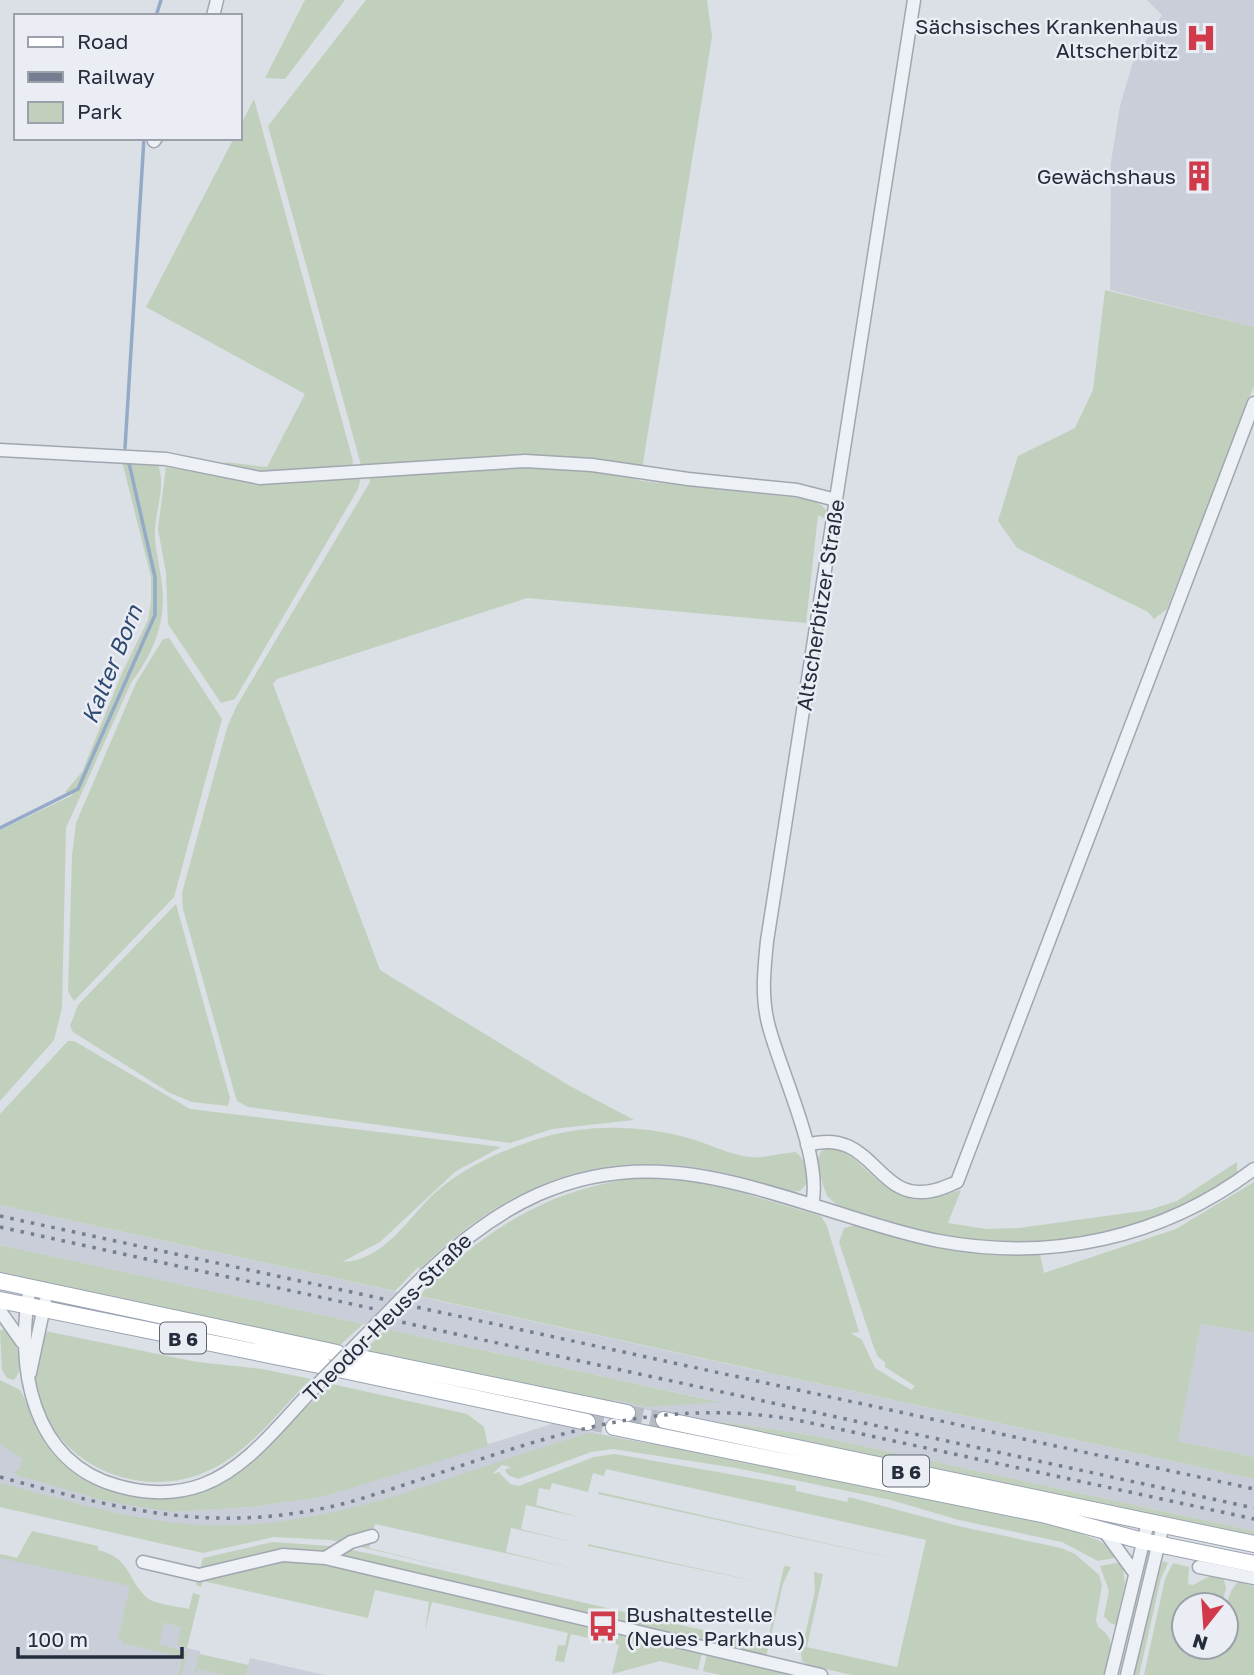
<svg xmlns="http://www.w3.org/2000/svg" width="1254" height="1675" font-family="'Golos Text',sans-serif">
<rect width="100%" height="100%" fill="#dbdfe6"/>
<!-- built -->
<path fill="#c9ced8" d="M1147,0h107v327l-144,-37 1,-128 9,-56 13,-44 29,-47z
M0,1205l1254,274v52l-438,-95 -92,-14 -10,2 -101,-21 1,-3 33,7 69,-6 -716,-156z
M1201,1324l53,9v124l-76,-16z
M555,1423l72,17 -26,-5 -23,6 -254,78 -150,17 -174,-41v-54l70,42 105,29 75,-5 72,-10z
M0,1554l135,31 25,52 4,-14 18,4 5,21 13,3v3l48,11 2,-7 75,17h-325z"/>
<!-- green -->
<path fill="#c0d0bc" d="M305,0h40l-60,79 -20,-1z
M366,0h341l5,37 -70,432 -50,-8 -228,7 -3,-3 -93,-339z
M254,99l99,362 -1,7 -87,5 -38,-6 -2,-5 42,5 38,-73 -159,-87 88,-169h6v-12z
M1105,290l149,37v59l-87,223 -13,10 -6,-7 -131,-64 -19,-27 20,-65 57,-28 18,-38z
M122,461l36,4c8,20 -2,44 -3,64 -1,16 4,33 6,49 7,40 -6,73 -30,105l-65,145 -4,180 -8,32 -54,61v-271l73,-35 -8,-3 17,-20 40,-99 26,-53 3,-18v-25z
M166,467l98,15 97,-5 -3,12 -123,210 -14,4 -53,-79 -2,-51 -8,-44z
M521,467l82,4 39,10 166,18c14,5 19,8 21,22l-11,-6 -12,108 -279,-25 -250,81 -4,5 107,286 190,116 64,34 -82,9 -42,14 -262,-36 -11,-6 -3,-10 -51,-182 -1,-16 45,-165 9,-21 134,-225 -1,-6z
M169,638l53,81 -48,178 -100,104 -6,-10 4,-135 4,-33 60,-140 27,-44z
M176,904l54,194 -2,8 -36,-4 -22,-9 -97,-61 -3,-6 8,-21z
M68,1041h6l116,68 311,38 -45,24 -76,71 -38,20c43,-1 66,-45 95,-71 29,-25 68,-42 104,-53 47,-14 99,-13 147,0 18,5 36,14 55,18 18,4 35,-3 53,-4l10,11 2,19 -8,9 -10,1c-26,-8 -52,-17 -78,-22 -117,-23 -210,18 -292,99l-2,-2 -23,24 -395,-86v-91z
M830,1148c14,2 22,9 33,19 37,35 48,37 98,23l-13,33 38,6 33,-1 130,-18 28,-9 60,-39v12l-60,35 -69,25 -86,9 -39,-1 -50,-8 -93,-26 -13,-12 -4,-11 -6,-24 4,-10z
M641,1178l54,4 41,9 85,25 6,10 32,106 -8,1 11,7 13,28 36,22 4,-4 -30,-19v-5l-7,-5 -5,-12 -34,-103 5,-14 15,-4 130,29 51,1 4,19 132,-44 78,-47v151l-53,-9 -23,117 76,16v22l-835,-183c60,-63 132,-110 222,-118z
M0,1245l363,79 -25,23 -338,-73z
M7,1327c9,15 20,39 7,53l-7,-2 -5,-8 -2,-39z
M386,1329l301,66 33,7 -73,5 -33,-7 -1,3 -250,-51z
M45,1331l152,31 65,7 49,10c-31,30 -59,71 -101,91 -70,34 -162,-7 -174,-86 -2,-18 5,-36 9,-53z
M0,1380l20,10c11,18 15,39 29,56 17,23 42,39 70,47 82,22 126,-23 178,-77 12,-12 23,-20 35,-32l135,30 17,13 4,19 -166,51 -72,10 -75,5 -66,-10 -92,-27 -3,-4 6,-1 3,-11 -23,-15z
M724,1422l92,14 438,95v7l-540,-114z
M590,1433l215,38 259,56 36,14 19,16 -21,4 -36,-19 -103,-22 -68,-20 -155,-32 -123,-19 -22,3 -73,27 -10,-4 -3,-5 6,-3 -9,-2 -10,9 7,-2 11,12 9,2 75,-29 21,-3 181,32v5l51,11 2,-5 109,29 103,22 14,6 24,21 3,10 -6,35 2,7c21,13 11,27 6,48h-252l-44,-10 -6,-4 -1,-8 14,-62 -1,-19 9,2 -16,73 90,20 29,-127 -320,-71 -2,7 -11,-3 -5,19 -36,-9 -2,7 -11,-2 -3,17 46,13 -56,-13 -5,24 56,14 -66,-15 -5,24 65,16 -196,-44 -6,24 98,24 -136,-32 -57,-3 -71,16 -203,-46v-24c67,17 134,39 203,42 135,6 260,-56 387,-92z
M599,1492l311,70 -312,-68z
M32,1531l66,15v4c32,8 28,26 47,46 9,9 32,10 44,13l4,-16 7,2 -13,53 -10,-3 4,-18 -17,-4 -5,21 28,8 -5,23h-3l3,-18 -60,-14v-3l-4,-1 12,-53 -130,-28v-4l17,4z
M273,1542l56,4 38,7 340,78 -9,39 -38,-9 -48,13 7,-29 -48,-11 -7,28 -9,-1 3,-16 7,1 3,-13 -136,-31 -7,29 4,-29 -54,-12 -7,28 -165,-37 -2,6 -5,-2 7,-27z
M588,1544l176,39 -176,-37z
M1163,1561l5,2 -7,15 -22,97h-5l21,-98z
M1122,1562l3,21 -9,42 -6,-2 -6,-7 5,-25 -9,-25z
M1173,1563l16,4 -1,17 5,1 19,-10 11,2 3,11 -4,17h-38v42h42c0,-21 -4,-50 12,-65l16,4v89h-110l21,-96z
M784,1566l7,1 -8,17 -18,77 4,8 23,6h-72l-17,-4 9,-39 55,12z
M199,1654l49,11 -2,10h-22l-25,-6 -5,6z"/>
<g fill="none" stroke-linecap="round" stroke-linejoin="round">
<!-- stream -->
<path stroke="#94abc8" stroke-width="3.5" d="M156,16l5,-16
M125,448l19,-310
M0,828l78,-39 77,-174v-38l-26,-114"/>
<!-- major-tunnel -->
<path stroke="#b7bbc4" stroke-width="16" stroke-dasharray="16 8" stroke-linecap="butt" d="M627,1413l37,7
M587,1422l27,5"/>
<!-- minor casing -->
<g stroke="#a1a6b0" stroke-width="15">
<path id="minor" d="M213,16l4,-16
M154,141l2,-3
M0,450l166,9 94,19 265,-17 67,4 96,14 109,11 39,10
M807,1145c67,-19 68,57 124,46 9,-1 18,-6 26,-9l297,-779
M812,1205c11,-46 -30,-129 -43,-178 -8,-29 -5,-56 -2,-86l147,-941
M30,1287c-15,77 0,175 88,199 28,8 56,9 84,-1 47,-17 82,-67 116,-101
M412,1288c79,-81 164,-131 282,-113 40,6 79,18 118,30 41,12 84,28 127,36 112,21 224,-3 315,-72
M0,1311l22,31
M30,1373l15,-71
M1105,1532l29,40
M325,1558l26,-16 21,-6
M143,1562l56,13 84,-20 42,3 496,117
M1199,1567l55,11
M1111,1675l37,-153
M1127,1675l36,-150"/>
</g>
<!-- major casing -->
<g stroke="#9aa3b2" stroke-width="18">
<path id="major" d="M0,1281l337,72
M0,1300l324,66
M356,1357l271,56
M343,1370l244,52
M664,1420l590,124
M614,1427l432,88 97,26 111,23"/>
</g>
<!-- minor -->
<use href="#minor" stroke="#edf0f4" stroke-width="12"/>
<!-- major -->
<use href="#major" stroke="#fff" stroke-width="16"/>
<!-- rail -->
<path stroke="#747e90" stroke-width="3.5" stroke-dasharray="3.5 7" stroke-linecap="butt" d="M0,1216l388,84
M0,1227l379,83
M407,1305l847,184
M392,1320l862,188
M0,1477c125,34 220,59 350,25 157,-47 278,-111 447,-82l457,99"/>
<!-- minor-bridge casing -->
<g stroke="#a1a6b0" stroke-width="15" stroke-linecap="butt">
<path id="minor-bridge" d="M318,1384l94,-96"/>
</g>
<!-- minor-bridge -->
<use href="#minor-bridge" stroke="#edf0f4" stroke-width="12"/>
</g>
<!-- icons -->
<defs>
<g id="hospital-bare" transform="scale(2.415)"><path d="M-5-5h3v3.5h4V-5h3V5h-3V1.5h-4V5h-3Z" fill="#d13a4b" stroke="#eaeef4" stroke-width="2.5" paint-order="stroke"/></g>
<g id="building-bare" transform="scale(2.415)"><path d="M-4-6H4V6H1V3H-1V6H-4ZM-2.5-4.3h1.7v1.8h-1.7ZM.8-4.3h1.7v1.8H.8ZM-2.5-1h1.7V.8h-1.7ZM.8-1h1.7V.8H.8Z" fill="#d13a4b" stroke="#eaeef4" stroke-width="2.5" paint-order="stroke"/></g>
<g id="bus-bare" transform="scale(2.415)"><path d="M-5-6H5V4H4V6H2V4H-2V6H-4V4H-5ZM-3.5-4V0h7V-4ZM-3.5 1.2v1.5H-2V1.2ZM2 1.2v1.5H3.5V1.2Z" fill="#d13a4b" stroke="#eaeef4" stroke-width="2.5" paint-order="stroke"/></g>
</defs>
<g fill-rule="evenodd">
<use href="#hospital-bare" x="1201" y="38"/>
<use href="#building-bare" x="1199" y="176"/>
<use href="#bus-bare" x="603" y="1626"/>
</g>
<g text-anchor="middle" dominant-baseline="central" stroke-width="5" stroke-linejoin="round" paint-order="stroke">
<!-- shield labels -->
<g fill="#eaeef4" stroke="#606673" stroke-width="2">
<rect x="160" y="1322.5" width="46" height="31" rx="5"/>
<rect x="883" y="1455.5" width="46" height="31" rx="5"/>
</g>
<g font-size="19" font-weight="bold" fill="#252c3c">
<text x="183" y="1338">B 6</text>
<text x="906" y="1471">B 6</text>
</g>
<!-- poi labels -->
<g font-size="21" fill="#252c3c" stroke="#eaeef4" text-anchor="end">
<text x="1178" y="26">Sächsisches Krankenhaus<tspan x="1178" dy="24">Altscherbitz</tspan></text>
<text x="1176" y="176">Gewächshaus</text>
<text x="626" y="1614" text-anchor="start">Bushaltestelle<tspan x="626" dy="24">(Neues Parkhaus)</tspan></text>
</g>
<!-- street labels -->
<g font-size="21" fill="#252c3c" stroke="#eaeef4">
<text transform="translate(820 605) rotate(-81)">Altscherbitzer Straße</text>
<text transform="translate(387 1317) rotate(-45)">Theodor-Heuss-Straße</text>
</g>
<!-- water labels -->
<g font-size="23" font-style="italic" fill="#2e4a71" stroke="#eaeef4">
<text transform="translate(111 664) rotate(-68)">Kalter Born</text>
</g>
</g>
<!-- legend -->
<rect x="14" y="14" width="228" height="126" fill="#eaeef4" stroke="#9ba0aa" stroke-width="2"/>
<rect x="28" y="37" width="35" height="10" fill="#ffffff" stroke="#9ba0aa" stroke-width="2"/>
<text x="77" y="49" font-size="21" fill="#252c3c">Road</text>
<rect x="28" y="72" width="35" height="10" fill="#747e90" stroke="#9ba0aa" stroke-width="2"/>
<text x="77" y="84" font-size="21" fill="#252c3c">Railway</text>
<rect x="28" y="102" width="35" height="21" fill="#c0d0bc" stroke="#9ba0aa" stroke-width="2"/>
<text x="77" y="119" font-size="21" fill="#252c3c">Park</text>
<!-- north arrow -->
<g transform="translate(1205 1626) rotate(197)"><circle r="33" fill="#eaeef4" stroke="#9ba0aa" stroke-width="2"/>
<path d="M0-5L12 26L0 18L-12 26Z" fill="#d13a4b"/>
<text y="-10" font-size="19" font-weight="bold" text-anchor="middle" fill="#252c3c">N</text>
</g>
<!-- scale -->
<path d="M18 1647v10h164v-10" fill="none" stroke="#252c3c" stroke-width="3.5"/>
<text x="28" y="1647" font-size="21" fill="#252c3c" stroke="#eaeef4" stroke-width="5" paint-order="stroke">100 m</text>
</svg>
